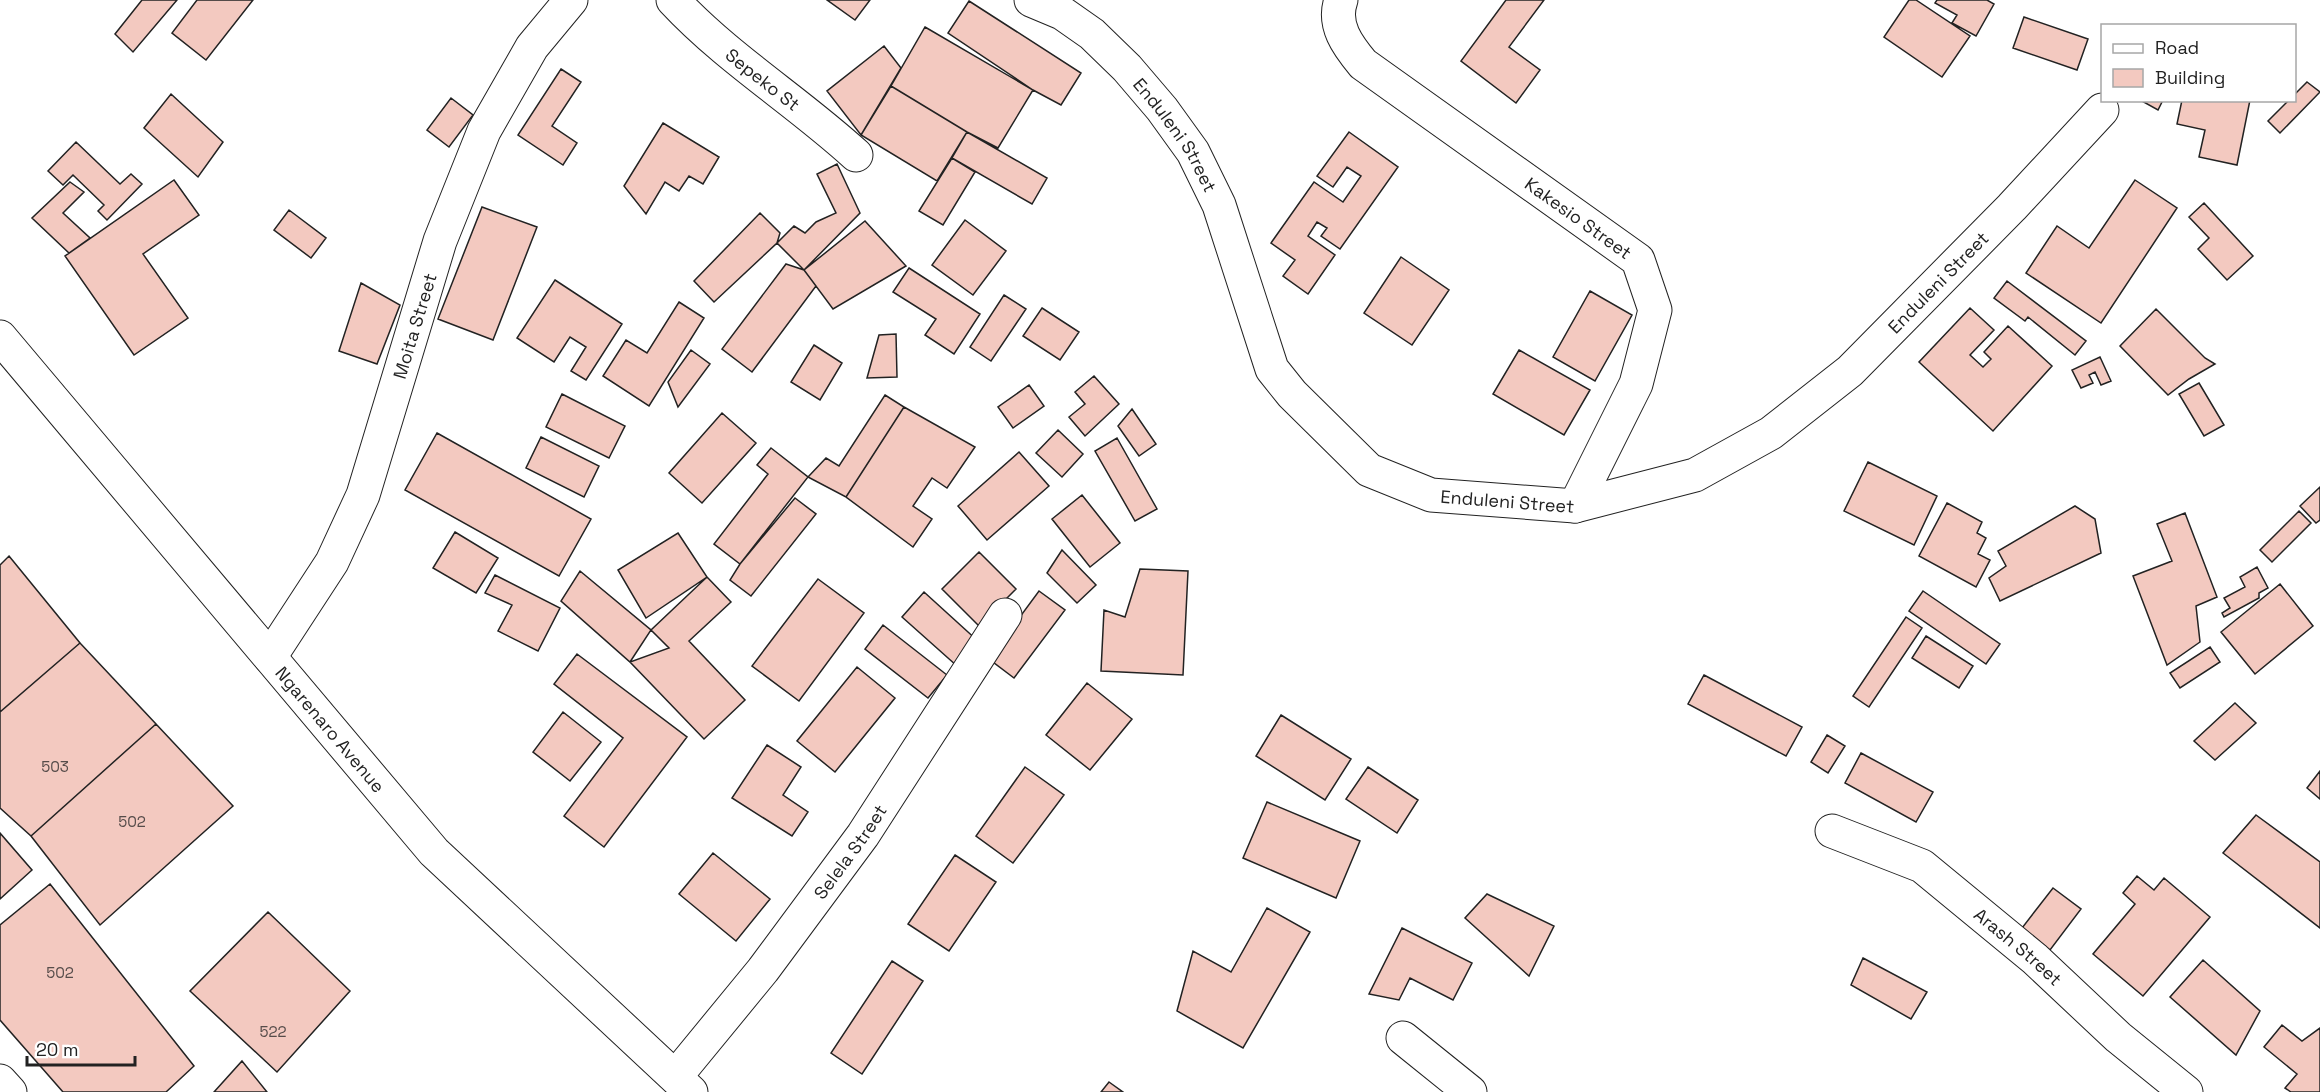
<svg xmlns="http://www.w3.org/2000/svg" width="2320" height="1092" font-family="'Space Grotesk',sans-serif">
<rect width="100%" height="100%" fill="#fff"/>
<!-- building -->
<path fill="#f3c9c0" stroke="#222" stroke-width="1.5" d="M142,0h35l-44,52 -18,-18z
M197,0h56l-47,60 -34,-27z
M827,0h43l-15,20z
M1506,0h38l-35,47 31,23 -24,33 -55,-42z
M1909,0h7l54,36 -28,41 -58,-40z
M1937,0h50l7,4 -18,32 -24,-13 5,-8 -22,-12z
M969,1l112,72 -20,32 -28,-15 -85,-57z
M2024,17l64,22 -11,31 -64,-22z
M925,27l108,63 -35,58 -31,-16 -76,-46z
M884,46l17,22 -40,67 -34,-44z
M561,69l20,13 -29,44 25,17 -14,22 -45,-30z
M2307,82l13,10 -40,41 -12,-12 21,-21h5v-5z
M891,86l76,46 -30,49 -76,-46z
M171,94l52,48 -25,35 -54,-49z
M451,98l22,17 -24,32 -22,-17z
M2140,100h23l-5,10z
M2182,100h68l-13,65 -38,-8 6,-27 -28,-6z
M663,123l56,34 -16,27 -14,-8 -10,15 -14,-9 -19,32 -22,-28z
M967,132l80,46 -15,26 -80,-46z
M1349,132l49,35 -58,82 -19,-13 6,-8 -10,-6 -9,14 27,19 -27,39 -25,-18 12,-16 -24,-17 43,-61 29,20 18,-26 -14,-9 -14,20 -16,-11z
M76,142l44,42 11,-10 11,10 -35,36 -9,-9 6,-6 -31,-30 -10,10 -15,-14z
M952,158l23,14 -32,53 -24,-14z
M837,164l23,49 -56,57 -27,-27 17,-17 11,7 11,-11 20,-9 -19,-39z
M174,180l25,35 -56,39 45,64 -54,37 -69,-99z
M2135,180l42,28 -76,115 -75,-50 31,-47 32,22z
M70,182l14,10 -21,21 27,25 -21,15 -37,-35z
M2204,203l49,53 -26,24 -29,-31 11,-11 -20,-21z
M482,207l55,20 -44,113 -55,-21z
M289,210l37,28 -15,20 -37,-28z
M760,213l20,20 -3,10 -63,59 -20,-21z
M965,220l41,31 -33,44 -41,-30z
M865,221l41,45 -73,43 -29,-39z
M1401,257l48,33 -37,55 -48,-32z
M786,264l18,6 12,16 -64,86 -30,-23z
M909,268l71,46 -26,40 -29,-19 11,-16 -43,-27z
M555,280l67,44 -36,56 -15,-9 15,-24 -16,-10 -16,25 -37,-24z
M2007,281l79,60 -11,14 -47,-38 -3,4 -31,-23z
M361,283l39,22 -23,59 -38,-13z
M1590,291l42,24 -37,66 -42,-24z
M1004,295l22,14 -35,52 -21,-14z
M679,302l25,16 -55,88 -46,-30 23,-36 21,13z
M1042,308l37,24 -19,28 -37,-24z
M1970,308l24,22 -24,25 13,12 8,-8 -7,-7 24,-26 44,40 -59,65 -74,-69z
M2156,309l49,49 10,6 -26,15 -21,16 -48,-49z
M896,334l1,43 -30,1 12,-43z
M814,345l28,18 -22,37 -29,-18z
M691,350l19,14 -32,43 -10,-25z
M1519,350l71,40 -26,45 -71,-41z
M2100,357l11,24 -10,4 -6,-13 -6,3 4,8 -12,5 -9,-18z
M1094,376l25,28 -34,32 -16,-19 16,-13 -10,-12z
M2199,383l25,42 -20,11 -25,-42z
M1029,385l15,21 -31,22 -15,-21z
M562,394l63,32 -16,32 -63,-31z
M885,395l19,12 -58,90 -38,-20 18,-19 13,8z
M904,407l71,40 -28,41 -15,-10 -19,28 19,13 -19,28 -67,-50z
M1132,409l24,35 -17,12 -21,-30z
M722,413l34,30 -54,60 -33,-30z
M1058,430l25,24 -21,23 -26,-24z
M437,433l154,86 -32,57 -154,-86z
M541,437l58,29 -15,31 -58,-29z
M1117,438l40,71 -22,12 -40,-70z
M771,448l37,29 -68,87 -26,-20 54,-70 -11,-9z
M1019,452l30,34 -62,54 -29,-34z
M1868,462l69,34 -23,49 -70,-34z
M2320,487v33l-4,3 -16,-17z
M1082,495l38,48 -30,24 -38,-48z
M795,498l21,16 -65,82 -21,-16 10,-16z
M1947,503l35,19 -5,11 9,5 -8,16 12,6 -14,27 -57,-31z
M2075,506l20,13 6,34 -101,48 -11,-23 17,-12 -8,-15z
M2299,511l12,12 -39,39 -12,-12z
M2185,513l32,84 -21,9 4,36 -33,23 -34,-89 39,-15 -15,-37z
M455,532l43,26 -22,35 -43,-25z
M678,533l29,44 -61,41 -28,-48z
M1062,550l34,35 -19,18 -30,-30z
M979,552l37,37 -37,37 -37,-37z
M9,556l71,87 -80,69v-147z
M2257,567l11,21 -9,5v5l-35,19 -2,-4 8,-5 -6,-10 21,-11 -5,-10z
M1140,569l48,2 -5,104 -82,-4 3,-61 21,7z
M580,571l71,59 -21,32 -69,-61z
M495,575l65,33 -22,43 -40,-20 14,-26 -27,-12z
M707,577l24,25 -42,39 56,59 -41,39 -74,-77 39,-14 -18,-18z
M818,579l46,34 -65,88 -47,-35z
M2280,584l33,42 -58,48 -34,-42z
M1039,591l26,19 -51,68 -25,-19z
M1923,591l77,53 -14,20 -77,-53z
M924,592l55,50 -22,24 -55,-49z
M1906,617l16,11 -53,79 -16,-11z
M883,625l64,50 -19,23 -63,-49z
M1926,636l47,30 -14,22 -47,-30z
M80,643l76,81 -125,112 -31,-28v-96z
M2210,647l10,15 -40,26 -10,-15z
M577,654l110,83 -83,110 -40,-31 59,-78 -69,-54z
M857,667l38,31 -60,74 -38,-31z
M1704,675l98,52 -16,29 -98,-52z
M1087,683l45,36 -42,51 -44,-35z
M2235,703l21,20 -41,37 -21,-19z
M563,712l38,30 -31,39 -37,-29z
M1281,715l70,44 -26,41 -69,-44z
M156,724l77,82 -133,119 -69,-89z
M1827,735l18,11 -17,27 -17,-11z
M767,745l34,22 -18,28 25,17 -16,24 -60,-38z
M1861,753l72,39 -17,30 -71,-39z
M1025,767l39,28 -51,68 -37,-27z
M1368,767l50,33 -21,33 -51,-34z
M2320,771v28l-13,-11z
M1267,802l93,39 -24,57 -93,-40z
M2256,815l64,47v66l-97,-75z
M0,833l32,37 -32,29z
M713,853l57,46 -34,42 -57,-47z
M955,855l41,27 -47,69 -41,-27z
M2137,876l17,14 10,-12 46,39 -67,79 -50,-42 42,-50 -12,-11z
M50,884l144,182 -28,26h-103l-63,-72v-95z
M2053,888l28,21 -31,41 -28,-22z
M1487,894l67,32 -25,50 -64,-58z
M1267,908l43,24 -67,116 -66,-37 16,-60 38,21z
M268,912l82,79 -73,81 -87,-81z
M1402,928l70,35 -19,37 -43,-22 -11,22 -30,-6z
M1863,958l64,34 -16,27 -60,-34z
M2203,960l57,51 -24,44 -66,-58z
M892,961l31,20 -61,93 -31,-21z
M2282,1025l20,16 18,-13v64h-29l-6,-4 12,-14 -33,-27z
M242,1061l25,31h-53z
M1109,1082l14,10h-22z"/>
<g fill="none" stroke-linecap="round" stroke-linejoin="round">
<!-- street casing -->
<g stroke="#222" stroke-width="35">
<g id="street">
<path id="s1" d="M673,0c55,59 124,101 183,155"/>
<path id="s2" d="M1031,0l31,13 30,21 35,34 35,41 31,43 26,53 53,164 20,25 77,76 62,25 144,11 120,-31 76,-42 79,-62 162,-164 90,-97"/>
<path id="s3" d="M1341,0c-9,25 7,46 22,64l275,196 17,50 -19,74 -61,122"/>
<path id="s4" d="M270,657l62,-95 31,-67 77,-254 44,-110 48,-84 39,-47"/>
<path id="s5" d="M1832,831l90,35 113,93 83,78 68,55"/>
<path d="M1403,1038l67,54"/>
<path id="s6" d="M676,1076l87,-106 100,-135 142,-220"/>
<path d="M0,1081l10,11"/>
</g>
</g>
<!-- highway casing -->
<g stroke="#222" stroke-width="35">
<g id="highway">
<path id="s7" d="M0,337l434,515 257,240"/>
</g>
</g>
<!-- street -->
<use href="#street" stroke="#fff" stroke-width="33"/>
<!-- highway -->
<use href="#highway" stroke="#fff" stroke-width="33"/>
</g>
<g text-anchor="middle" dominant-baseline="central" stroke-width="4.5" stroke-linejoin="round" paint-order="stroke">
<!-- number labels -->
<g font-size="15" fill="#564c4a">
<text x="55" y="766">503</text>
<text x="132" y="821">502</text>
<text x="60" y="972">502</text>
<text x="273" y="1031">522</text>
</g>
<!-- street labels -->
<g font-size="18" fill="#222" stroke="#fff">
<text stroke="none"><textPath href="#s1" startOffset="120">Sepeko St</textPath></text>
<text stroke="none"><textPath href="#s2" startOffset="202">Enduleni Street</textPath></text>
<text stroke="none"><textPath href="#s3" startOffset="336">Kakesio Street</textPath></text>
<text stroke="none"><textPath href="#s2" startOffset="1245">Enduleni Street</textPath></text>
<text stroke="none"><textPath href="#s4" startOffset="364">Moita Street</textPath></text>
<text stroke="none"><textPath href="#s2" startOffset="741">Enduleni Street</textPath></text>
<text stroke="none"><textPath href="#s7" startOffset="513">Ngarenaro Avenue</textPath></text>
<text stroke="none"><textPath href="#s6" startOffset="284">Selela Street</textPath></text>
<text stroke="none"><textPath href="#s5" startOffset="222">Arash Street</textPath></text>
</g>
</g>
<!-- legend -->
<rect x="2101" y="24" width="195" height="78" fill="#ffffff" stroke="#a7a7a7" stroke-width="1.5"/>
<rect x="2113" y="44" width="30" height="9" fill="#ffffff" stroke="#a7a7a7" stroke-width="1.5"/>
<text x="2155" y="54" font-size="18" fill="#222222">Road</text>
<rect x="2113" y="69" width="30" height="18" fill="#f3c9c0" stroke="#a7a7a7" stroke-width="1.5"/>
<text x="2155" y="84" font-size="18" fill="#222222">Building</text>
<!-- scale -->
<path d="M27 1056v9h108v-9" fill="none" stroke="#222222" stroke-width="3"/>
<text x="36" y="1056" font-size="18" fill="#222222" stroke="#ffffff" stroke-width="4.5" paint-order="stroke">20 m</text>
</svg>
